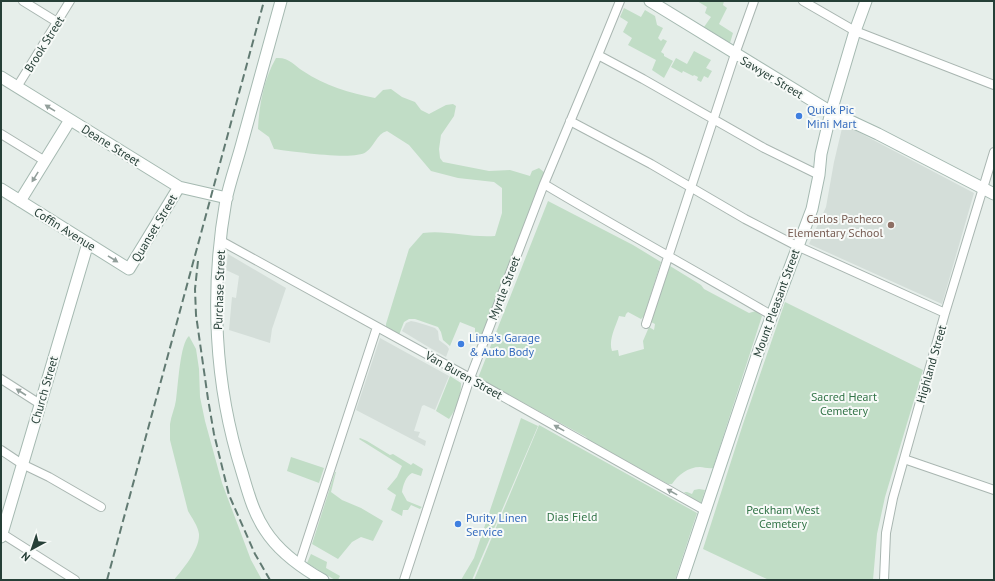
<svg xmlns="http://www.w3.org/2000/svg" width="995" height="581" font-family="'PT Sans',sans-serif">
<rect width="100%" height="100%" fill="#e6eeea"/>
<!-- built -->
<path fill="#d4ded9" d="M843,124l131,69 -32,111 -133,-60 17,-37 8,-45z
M228,254l58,34 -14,41 -2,14 -41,-13 3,-33 4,1 3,-22 -13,-6z
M411,321l5,1 10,3 9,3 3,3 1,9 8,6 2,3 -3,8 -21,-12 -23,-14 4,-8z
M380,338l69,38 -14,34 -11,-5 -2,1 -8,25 6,1 -2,5 8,4 -1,5 -69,-36z"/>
<!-- green -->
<path fill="#c1ddc6" d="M697,1h27l-1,4 4,3 -8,16 14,9 -3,10 -26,-16 7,-10 -6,-4 2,-6z
M624,8l17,9 4,-7 10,6 2,9 6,3 -5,10 3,3 2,-2 4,2 -6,11 3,2v2l9,5 -9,17 -12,-8 4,-10 -28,-15 4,-7 -9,-6 5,-10 -8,-5z
M694,51l17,9 -5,8 6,3 -4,7 -4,-2 -3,6 -4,-2 1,-3 -4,-2 -1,1 -10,-5 -1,2 -11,-6 5,-9 11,6z
M276,58c13,-1 18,7 27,13 22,15 47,22 72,27l8,-8 8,-1 11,8 13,5 6,8 8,4 17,-9 7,-1 3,2 -2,10 -13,19 -2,14 1,9 3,4 46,9 21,-1 20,6 2,-5 7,-3 6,5 -63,163 -7,-1v-7l-15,-6 -10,24 -7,-6 -2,-8 -3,-5 -23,-8h-6l-5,3 -5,13 -13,-8v-3l23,-75 14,-16c24,-3 48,5 72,3l7,-23v-25l-8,-6 -36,-4 -27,-7 -22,-26 -22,-14c-11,3 -12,15 -21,21 -11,9 -76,-1 -92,-3l-5,-12 -11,-8c1,-24 6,-50 18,-71z
M548,201l85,44 28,17 -17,54 -3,3 -13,-7 -2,2 -1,3 -6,-1c-3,10 -11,24 -7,35l6,-1 1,6 25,-7 -1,-8 6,-14 5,3 1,-6 -4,-2v-1l19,-55 31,19 3,4 45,24 7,-2 6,5 -49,152c-5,1 -9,-1 -13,-1 -12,0 -22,8 -28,17h-4l-80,-44 -2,-3 -108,-59z
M785,302l138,68 -38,127 -8,37 -4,46h-104l-66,-31 40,-125z
M189,336l7,13 3,20 1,28 5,24 17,62 29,77 11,20h-88c9,-11 26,-31 25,-46 -1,-8 -7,-16 -11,-23l-18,-71c0,-6 0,-10 0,-16 1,-8 5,-16 6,-24 2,-13 4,-57 13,-64z
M450,376l11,7c0,13 -4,25 -12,36l-13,-8z
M521,418l17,8 -66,154h-11l13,-22z
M539,425l158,88 -22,67h-201z
M360,438l7,3 23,14 3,-1 18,11 2,-2 10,6 -2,7 -9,-3c-6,3 -9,12 -10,19l5,9 15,6 -2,2 -9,-4 -3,5h-5l-1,6 -11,-6 5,-15 -9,-6 10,-12 5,-11 -43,-27z
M291,457l33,11 -5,15 -32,-12z
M335,472h1l-5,20 11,8 19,8 22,13 -10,20 -12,-4 -9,5 -14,17 -26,-15z
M699,489l6,1 -4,13 -11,-5 -6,-6h3l5,2 2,-4z
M311,554l16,8 -1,6 14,8 -2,4h-3l-28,-17z"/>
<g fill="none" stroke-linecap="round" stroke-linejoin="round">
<!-- street casing -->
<g stroke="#a9b6b1" stroke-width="10">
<path id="street" d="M23,1l34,21
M803,1l52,30 139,54
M598,55l45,24 121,69 55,27
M17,87l53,-86
M570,121l81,43 94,55 52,27 148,67
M1,134l44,27
M544,184c75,45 152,87 227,131
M221,241l249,137 236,133
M646,324l89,-270 19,-53
M1,379l39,25
M1,450l21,14 27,13 52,30
M904,459l90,31
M1,533l74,47
M299,565l78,-238
M404,580l66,-202 74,-194 54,-129 22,-54
M884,580l2,-47 7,-35 52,-185 49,-161"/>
</g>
<!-- secondary casing -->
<g stroke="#a5b9b1" stroke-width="13">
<path id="secondary" d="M281,1c-13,47 -26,94 -39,142 -5,19 -12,38 -16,57 -16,90 -12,184 16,272 6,20 11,40 23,58 14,22 35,37 58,50
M650,1l181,111 47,22 116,60
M1,77l178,110 48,11
M1,189l128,80 50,-82
M20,201l50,-81
M1,537l87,-294
M682,580l78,-233 52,-138 7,-34 2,-21 10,-42 24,-81 11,-30"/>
</g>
<!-- street -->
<use href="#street" stroke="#fff" stroke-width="8"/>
<!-- secondary -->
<use href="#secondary" stroke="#fff" stroke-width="11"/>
<!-- rail -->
<path stroke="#617a72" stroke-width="2" stroke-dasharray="8 4" stroke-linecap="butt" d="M198,261l-3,28 1,26 12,84 6,35 15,61 26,59 15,26
M107,580l157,-579"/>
</g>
<!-- one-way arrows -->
<defs><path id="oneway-solid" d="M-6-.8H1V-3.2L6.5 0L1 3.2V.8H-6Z"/></defs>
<g fill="#929f9b">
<use href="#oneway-solid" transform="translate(50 108) rotate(-148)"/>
<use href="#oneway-solid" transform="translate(35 177) rotate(122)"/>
<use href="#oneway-solid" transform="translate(113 259) rotate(32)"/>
<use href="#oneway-solid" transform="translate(21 392) rotate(-147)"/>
<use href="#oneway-solid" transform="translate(559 428) rotate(-151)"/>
<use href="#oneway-solid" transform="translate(672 492) rotate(-151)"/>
</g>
<!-- markers -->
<g fill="#3f7fe0" stroke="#f7faf8" stroke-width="1.5">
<circle cx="799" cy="116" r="4"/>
<circle cx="461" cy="344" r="4"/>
<circle cx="458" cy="524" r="4"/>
</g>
<circle fill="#8d6e63" stroke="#f7faf8" stroke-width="1.5" cx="891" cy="225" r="4"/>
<g text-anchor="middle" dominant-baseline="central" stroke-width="4" stroke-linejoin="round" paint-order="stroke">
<!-- street labels -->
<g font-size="12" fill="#263f37" stroke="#f7faf8">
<text transform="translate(44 44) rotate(-58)">Brook Street</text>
<text transform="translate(772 77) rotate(31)">Sawyer Street</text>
<text transform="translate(111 145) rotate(32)">Deane Street</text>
<text transform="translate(154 228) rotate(-59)">Quanset Street</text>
<text transform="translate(65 229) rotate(32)">Coffin Avenue</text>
<text transform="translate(504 288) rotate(-69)">Myrtle Street</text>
<text transform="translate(219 290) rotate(-88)">Purchase Street</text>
<text transform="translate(776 303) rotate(-70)">Mount Pleasant Street</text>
<text transform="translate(931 364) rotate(-74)">Highland Street</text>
<text transform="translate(464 375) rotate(29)">Van Buren Street</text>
<text transform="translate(44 390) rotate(-74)">Church Street</text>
</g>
<!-- shop labels -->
<g font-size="12" fill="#366cbe" stroke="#f7faf8" text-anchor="start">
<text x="807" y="109">Quick Pic<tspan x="807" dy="14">Mini Mart</tspan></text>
<text x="469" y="337">Lima's Garage<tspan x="469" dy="14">&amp; Auto Body</tspan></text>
<text x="466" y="517">Purity Linen<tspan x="466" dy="14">Service</tspan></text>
</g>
<!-- education labels -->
<g font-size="12" fill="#785e54" stroke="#f7faf8" text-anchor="end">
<text x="883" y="218">Carlos Pacheco<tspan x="883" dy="14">Elementary School</tspan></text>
</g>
<!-- park labels -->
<g font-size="12" fill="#327447" stroke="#f7faf8">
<text x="844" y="396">Sacred Heart<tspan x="844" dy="14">Cemetery</tspan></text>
<text x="783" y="509">Peckham West<tspan x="783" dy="14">Cemetery</tspan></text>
<text x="572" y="516">Dias Field</text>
</g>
</g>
<!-- border -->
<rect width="995" height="581" fill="none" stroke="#263f37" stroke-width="4"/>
<!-- north arrow -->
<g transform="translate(32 549) rotate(220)" stroke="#f7faf8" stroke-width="3" paint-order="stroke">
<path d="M0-3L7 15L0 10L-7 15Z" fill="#263f37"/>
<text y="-6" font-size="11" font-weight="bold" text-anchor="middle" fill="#263f37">N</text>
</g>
</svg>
